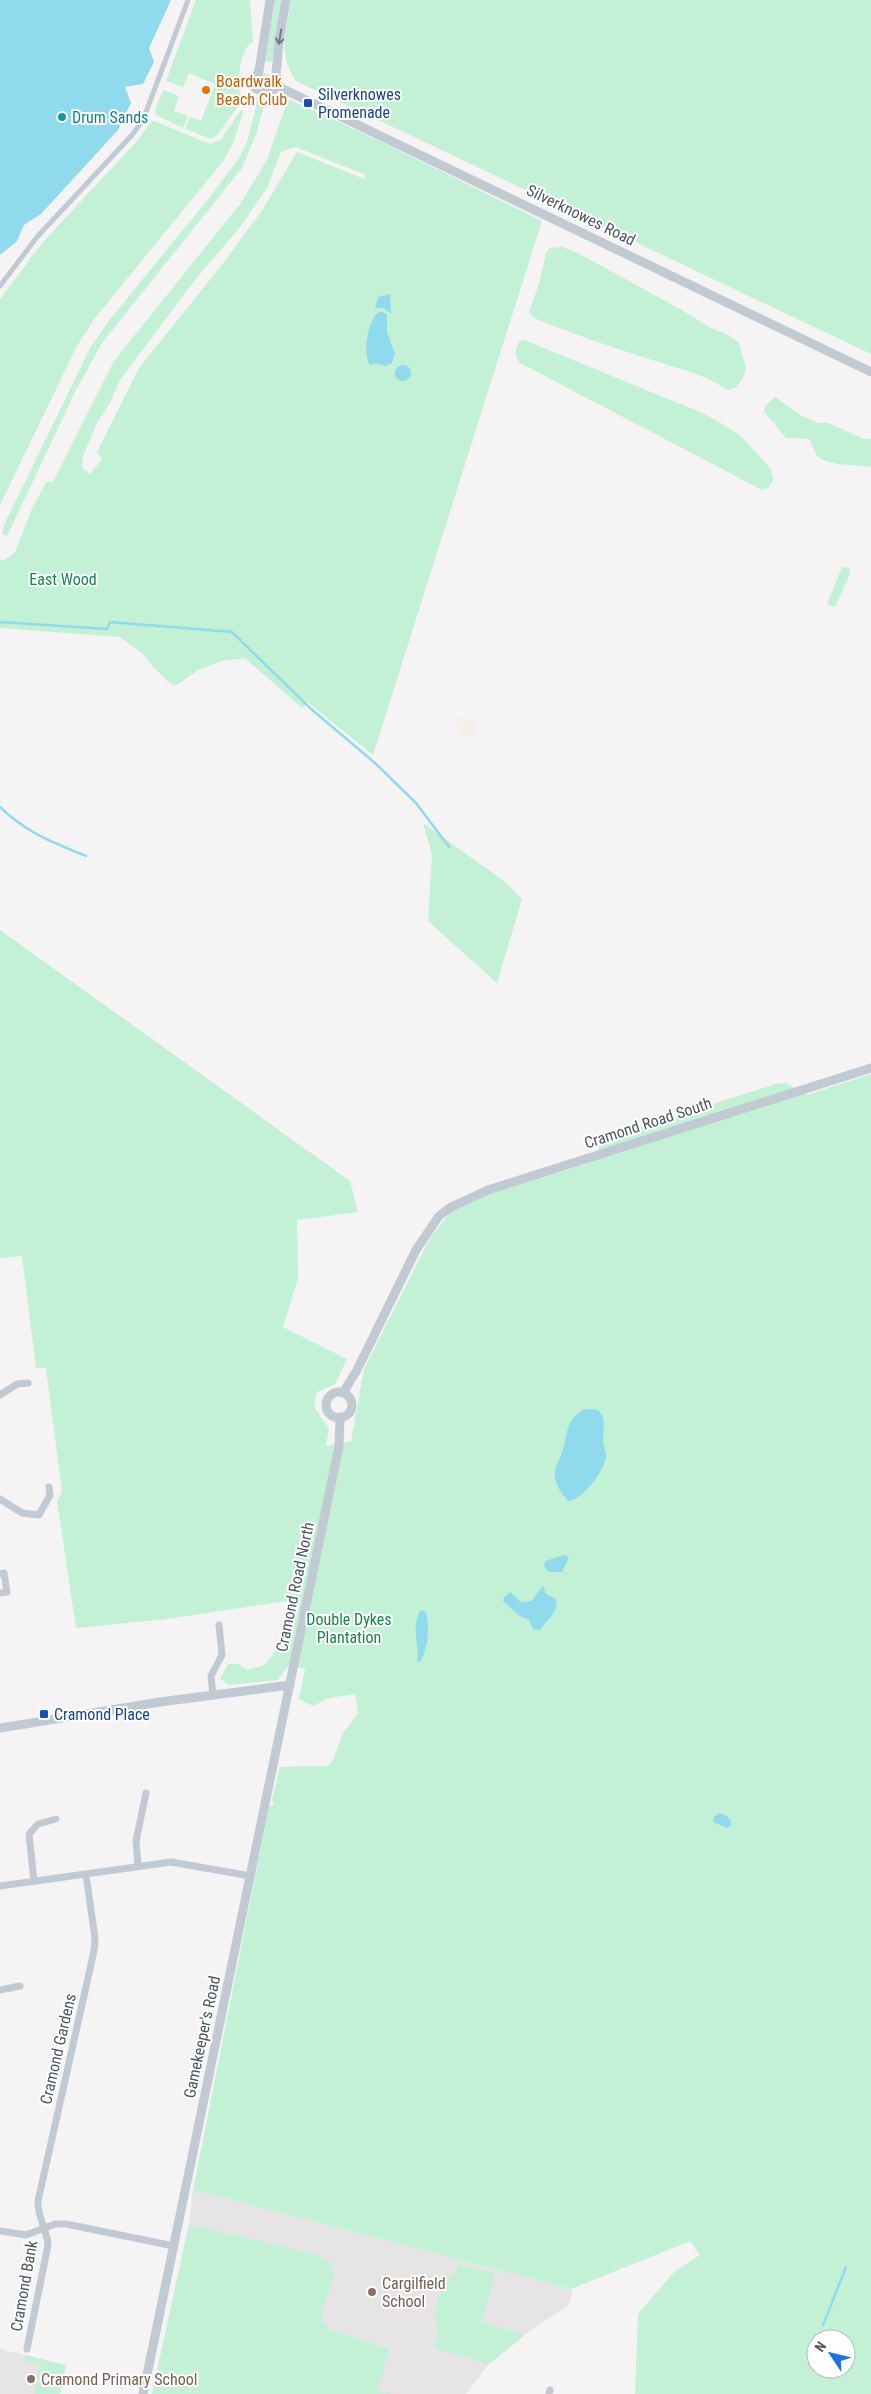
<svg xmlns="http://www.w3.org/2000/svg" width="871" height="2394" font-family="'Roboto Condensed',sans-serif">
<rect width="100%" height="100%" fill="#f5f3f3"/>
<!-- education -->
<path fill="#e6e4e5" d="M193,2190l378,99 1,6 -4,11 -36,23 -44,36 -22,29h-314l37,-170z
M0,2349l66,16 -6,29h-60z"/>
<!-- green -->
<path fill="#c3f1d5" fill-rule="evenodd" d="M196,0h54l3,42c-2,2 -5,3 -6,5 -7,9 -11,40 -6,48l-7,10 3,3 -20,27 -6,4 -26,-10 5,-12 11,4 14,-37 -26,-11 -6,14 -17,-6z
M274,0h8l-10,62 -7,-1z
M291,0h580v354l-575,-273c-19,-28 -10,-49 -5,-81z
M259 79a6 6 0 1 1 12 0a6 6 0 1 1-12 0Z
M163,90l16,6 -5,15 14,5 -5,12 -27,-13 -1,-5z
M257,96l9,1 -9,35 -15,36 -140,175 -26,47 -69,146 -5,-2 3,-11 85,-175 21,-30 103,-126 25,-34 8,-16 9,-35z
M288,99l94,43 160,79 -169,534 -68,-55 1,5 -4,3 -57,-50 -23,3 -24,9 -21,15h-5l-19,-18 -9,-12 -24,-18 -120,-9v-68h5l10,-8 16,-41 15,-29h7l61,-121 126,-157 27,-44zM296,147l70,28 -2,4 -67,-27 -34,57 -42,57 -82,102 -42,84 5,7 -12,15 -8,-7 1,-11 13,-31 15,-24 9,-21 75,-100 45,-53 27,-39 14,-36z
M242,109l1,3 -9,29 -10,19 -129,158 -18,28 -77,159v-206l43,-57 95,-102 13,-18 3,-1 56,23 11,-5z
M562,247l16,6 102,56 29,18 19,8 11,8 7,25 -2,8 -8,12 -9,2c-26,-18 -52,-22 -81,-32 -38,-12 -75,-25 -112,-40l-5,-6 10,-28 7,-31 4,-5z
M524,340l181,74 35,21 31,34 2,11 -5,8 -6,2 -242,-127c-6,-8 -5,-14 0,-22z
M775,397l27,19 17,7h9l34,15 9,1v28c-13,-3 -47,0 -55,-13 -3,-4 -3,-10 -7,-15l-23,-1 -22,-26 1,-6z
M842,567l7,1 1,6 -15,33 -8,-3z
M423,823l81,58 18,18 -25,84 -69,-62 4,-66z
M0,930l350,251 8,31 -61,8 1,58 -15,49 64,32 -12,25 -18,8 -3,15 15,21 -3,18 25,-5 13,-72 65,-129 22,-29 31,-15 107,-33 7,-5 3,-13 6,-7 171,-54 10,-1 21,12 64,-21v1320h-236l3,-80 36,-42 26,-17 -10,-14 -119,48 -378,-99 76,-383 5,-3 -2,-4 8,-33 47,-1 5,-4 11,-29 15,-20 -3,-19 -26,4 -16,8 -14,-7 6,-30 -16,-4 -11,15 -49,5 -9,-6 8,-15h11l8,6 18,-5 19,-26 9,-39 -125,19 -92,9 -19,-127 5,-9 -16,-124h-10l-14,-112 -22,2zM816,2339h30v30h-30z
M189,2224l129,31 14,9 -2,7 5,2 -13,40 1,11 9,6 57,19 -11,41 16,4h-242z
M459,2264l36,10 -14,49 41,10 -2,6 -31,25 -55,-16 4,-14 -3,-20 8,-31 12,-10z
M25,2355l41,10 -6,29h-26l6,-29 -16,-5z"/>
<!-- sand -->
<path fill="#f5f0e5" d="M456,717l19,6v13l-8,2 -8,-6z"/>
<!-- water -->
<path fill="#90daee" d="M0,0h171l-22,48 5,14 -11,22 -18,3 6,16 -13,27 -77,84 -17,11 -7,16 -17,14z
M390,294l1,19 -8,-5h-8l3,-11z
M381,311l6,4v17l8,22 -3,9 -6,3 -11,-3 -5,2c-8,-11 -2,-49 11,-54z
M395 373a8 8 0 1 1 16 0a8 8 0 1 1-16 0Z
M584,1409l14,1c9,9 5,17 5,29 0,6 3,11 3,16 0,14 -24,46 -38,46 -5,-6 -12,-15 -13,-23 -2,-9 4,-17 7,-26 7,-19 2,-30 22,-43z
M565,1555l4,2 -7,15h-13l-5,-6 1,-5z
M543,1586l3,8 10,5c3,14 -10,21 -16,31l-7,-1 -4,-9 -11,-5 -15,-14 1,-4 6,-5 11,10 10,-1z
M421,1610l5,2c4,16 2,34 -5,49l-4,1c3,-18 -7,-36 4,-52z
M719,1813l8,3 4,5v5l-4,2 -14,-6 1,-5z"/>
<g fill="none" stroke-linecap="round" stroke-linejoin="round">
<!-- stream -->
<path stroke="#90daee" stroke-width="2.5" d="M0,622l107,7 3,-7 122,10 78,76 65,55 41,40 33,44
M0,807c25,25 54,36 86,49
M823,2325l23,-58"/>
<!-- pedestrian -->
<path stroke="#c1cad2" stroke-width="5" d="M0,286l37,-49 95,-102 11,-15 45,-120"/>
<!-- minor -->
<path stroke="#c1cad2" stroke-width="7" d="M0,1395l17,-11 11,-1
M0,1499l22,14 17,2 11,-20 -1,-8
M0,1574l4,-1 3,19 -7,1
M213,1695l-2,-19 11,-21 -3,-30
M138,1866l-2,-25 10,-48
M34,1881l-5,-47 9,-10 18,-5
M0,1886l171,-24 80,14
M0,1990l20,-4
M0,2231l26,4 29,-11h11l108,22
M27,2349l21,-104c-1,-16 -11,-28 -10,-44l56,-250 1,-13 -9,-63
M549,2394l1,-4"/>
<!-- tertiary -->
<path stroke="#c1cad2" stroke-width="9" d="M270,0l-11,71 -6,10 2,7 10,5 7,-1 6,-8 -2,-10 3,-33 7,-41
M277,86l594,286
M326 1405a13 13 0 1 1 26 0a13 13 0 1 1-26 0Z
M343,1393l14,-23 59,-120 23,-34 12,-9 37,-17 383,-122
M0,1728l160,-26 130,-17
M143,2394l196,-948 1,-29"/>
</g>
<!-- one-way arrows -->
<defs><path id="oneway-shaft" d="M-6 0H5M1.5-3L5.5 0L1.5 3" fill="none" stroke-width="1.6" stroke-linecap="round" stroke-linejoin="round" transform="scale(1.25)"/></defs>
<use stroke="#6e7983" href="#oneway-shaft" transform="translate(280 37) rotate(99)"/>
<!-- markers -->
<circle fill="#e8710a" stroke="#fff" stroke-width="2" cx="206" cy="90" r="5"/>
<g fill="#1a4fb4" stroke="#fff" stroke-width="2">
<rect x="303" y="98" width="10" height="10" rx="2.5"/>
<rect x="39" y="1709" width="10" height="10" rx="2.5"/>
</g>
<circle fill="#0f9aa8" stroke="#fff" stroke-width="2" cx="62" cy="117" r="5"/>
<g fill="#8d6e63" stroke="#fff" stroke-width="2">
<circle cx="372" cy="2292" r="5"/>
<circle cx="31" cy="2379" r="5"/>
</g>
<g text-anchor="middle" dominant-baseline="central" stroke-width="4" stroke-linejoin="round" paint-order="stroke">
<!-- food labels -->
<g font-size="16" fill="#c56008" stroke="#fff" text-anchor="start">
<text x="216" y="81">Boardwalk<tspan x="216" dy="18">Beach Club</tspan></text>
</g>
<!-- transit labels -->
<g font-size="16" fill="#164399" stroke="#fff" text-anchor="start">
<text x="318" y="94">Silverknowes<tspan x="318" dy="18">Promenade</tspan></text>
<text x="54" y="1714">Cramond Place</text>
</g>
<!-- culture labels -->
<g font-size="16" fill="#0d838f" stroke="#fff" text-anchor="start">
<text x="72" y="117">Drum Sands</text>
</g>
<!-- street labels -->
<g font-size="16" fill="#4a5661" stroke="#fff">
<text transform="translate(581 215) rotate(26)">Silverknowes Road</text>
<text transform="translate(648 1123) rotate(-18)">Cramond Road South</text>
<text transform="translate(295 1587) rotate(-78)">Cramond Road North</text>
<text transform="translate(202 2037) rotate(-78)">Gamekeeper's Road</text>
<text transform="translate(58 2049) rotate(-77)">Cramond Gardens</text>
<text transform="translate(24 2286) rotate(-80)">Cramond Bank</text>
</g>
<!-- park labels -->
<g font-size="16" fill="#17864f" stroke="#fff">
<text x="63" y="579">East Wood</text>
<text x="349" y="1619">Double Dykes<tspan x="349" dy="18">Plantation</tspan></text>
</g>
<!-- education labels -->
<g font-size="16" fill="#785e54" stroke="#fff" text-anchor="start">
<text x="382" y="2283">Cargilfield<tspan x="382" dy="18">School</tspan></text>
<text x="41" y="2379">Cramond Primary School</text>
</g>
</g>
<!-- north arrow -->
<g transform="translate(831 2354) rotate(305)"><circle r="24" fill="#ffffff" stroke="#b7bbc0"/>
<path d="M0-4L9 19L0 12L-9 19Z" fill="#1a73e8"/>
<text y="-8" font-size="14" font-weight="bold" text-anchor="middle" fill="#4a5661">N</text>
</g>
</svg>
